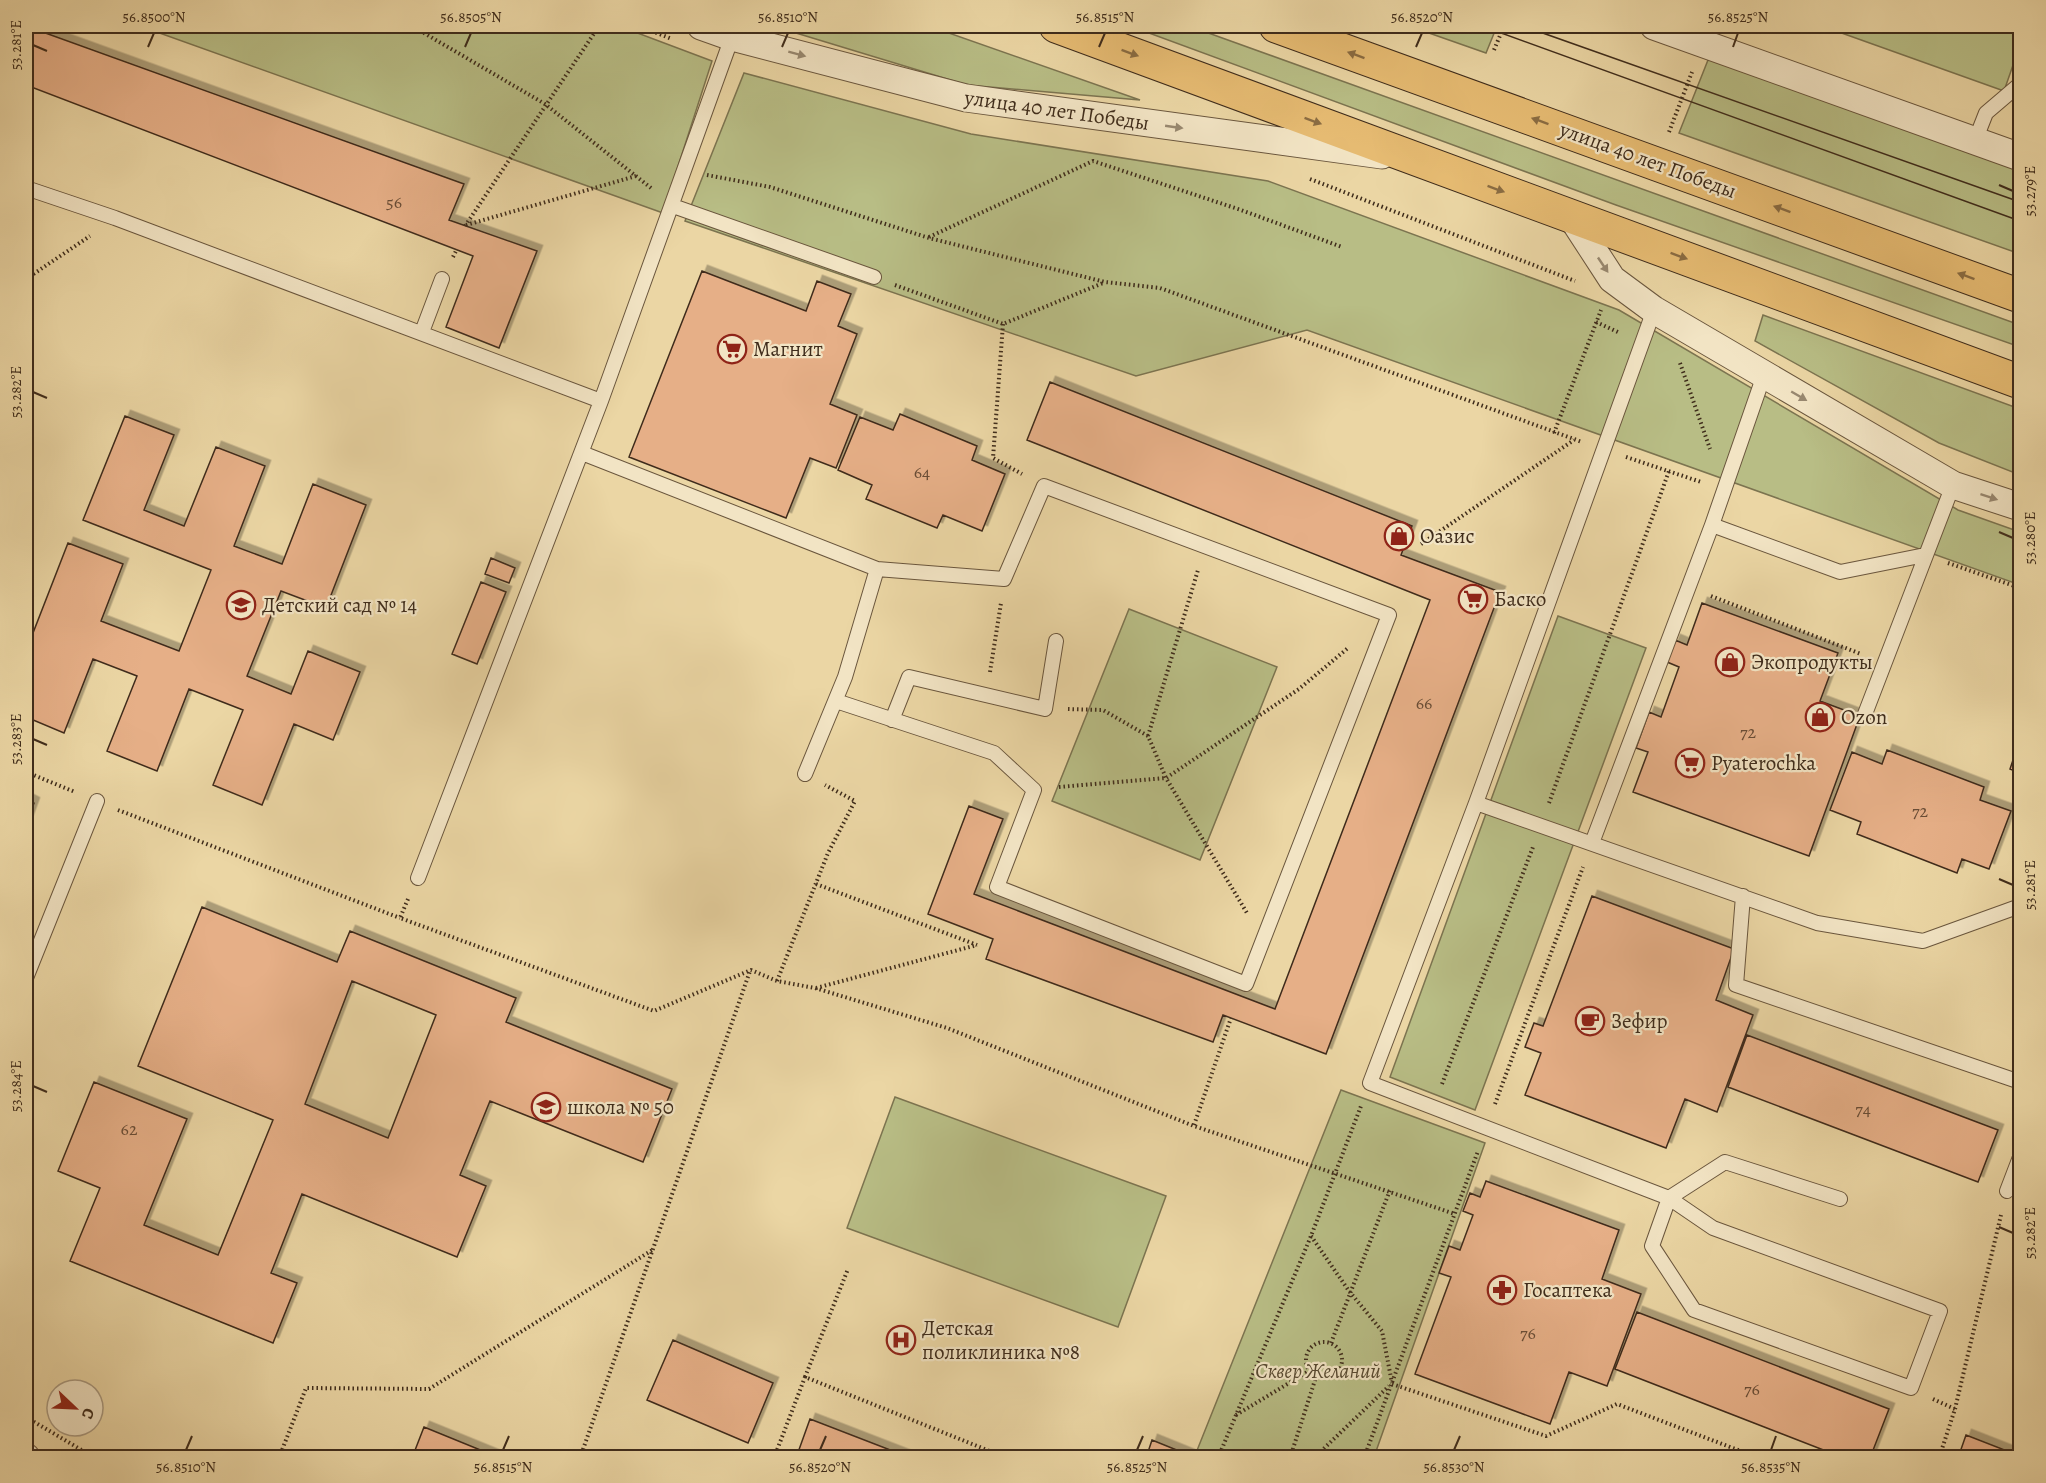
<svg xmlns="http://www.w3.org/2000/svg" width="2046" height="1483" font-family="Alegreya,serif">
<defs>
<filter id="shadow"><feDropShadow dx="5.5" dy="-5.5" stdDeviation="0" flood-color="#0004"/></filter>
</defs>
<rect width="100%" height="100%" fill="#ebd6a4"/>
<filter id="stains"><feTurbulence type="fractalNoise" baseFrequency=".00333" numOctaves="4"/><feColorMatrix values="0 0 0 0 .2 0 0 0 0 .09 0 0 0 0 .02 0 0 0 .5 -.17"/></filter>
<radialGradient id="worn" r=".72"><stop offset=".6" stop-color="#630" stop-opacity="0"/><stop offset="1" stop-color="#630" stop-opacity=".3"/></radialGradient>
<!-- green -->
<path fill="#b8bd85" stroke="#7c7450" stroke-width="1.5" d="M140,26h479l93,35 -49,152z
M773,26h156l211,74 -173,-15z
M1130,26h59l831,299v22l-404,-142z
M1409,26h88l-11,27z
M1822,26h198v19l-16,46z
M1710,55l310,115v84l-341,-121z
M744,73l227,61 297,47 351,129 339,200 62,22v53l-713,-255 -171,46 -451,-155z
M1763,315l257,94v66l-81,-32 -184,-102z
M1129,609l148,58 -77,193 -148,-59z
M1558,616l88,32 -171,462 -85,-33z
M1341,1090l144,53 -111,314 -180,1z
M895,1097l271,99 -48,131 -271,-99z"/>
<!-- building -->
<path fill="#e6af87" stroke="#3f2c1b" stroke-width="1.5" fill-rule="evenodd" filter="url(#shadow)" d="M26,26l438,158 -15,36 88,31 -38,97 -53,-21 27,-71 -447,-171z
M702,271l104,40 11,-30 34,13 -13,32 19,8 -27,70 27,11 -21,53 -26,-10 -24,60 -157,-61z
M1050,382l362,144 -11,29 99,37 -174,462 -103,-39 -10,27 -227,-83 7,-20 -65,-25 41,-108 34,13 -29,75 301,115 155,-409 -403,-160z
M900,414l77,32 -5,14 33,14 -23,57 -39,-16 -6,13 -71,-29 6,-14 -34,-15 22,-53 33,13z
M125,416l49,19 -30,75 40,16 32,-79 49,19 -31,80 48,18 31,-80 53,21 -40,103 -45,-17 -34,85 44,18 17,-43 52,21 -27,68 -39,-16 -32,81 -49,-20 30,-75 -54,-21 -32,82 -50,-20 30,-75 -44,-17 -29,74 -38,-16v-66l42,-108 55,21 -22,57 78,30 32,-81 -128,-50z
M491,558l24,10 -6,15 -24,-9z
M481,582l25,10 -29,72 -25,-10z
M1702,603l136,50 -18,48 40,15 -51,140 -176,-64 15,-40 -12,-4 13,-36 12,5 18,-50 -12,-5 8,-22 12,5z
M2020,739v34l-10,-4z
M1887,750l97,37 -4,13 31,11 -22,58 -27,-10 -5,14 -100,-39 4,-12 -31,-12 22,-58 30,12z
M26,799l8,4 -8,22z
M1592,896l142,53 -18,51 37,15 -36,97 -32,-13 -19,49 -141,-53 16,-42 -16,-6 9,-24 9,3z
M202,907l135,55 13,-31 166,67 -10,24 166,67 -29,73 -153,-61 -30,74 26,11 -29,71 -155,-63 -31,79 26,10 -24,60 -203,-82 30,-73 -42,-17 36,-89 93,37 -43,106 74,30 55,-135 -135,-54zM352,981l84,34 -48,123 -83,-34z
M1747,1035l251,95 -20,52 -250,-95z
M1486,1181l133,49 -17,49 39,15 -34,92 -38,-14 -19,52 -135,-50 36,-97 -12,-4 10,-27 11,4 13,-35 -10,-4 7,-18 10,4z
M1637,1312l252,97 -19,49h-26l-229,-89z
M673,1340l100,43 -25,60 -101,-43z
M810,1419l101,39h-115z
M424,1427l76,31h-88z
M1966,1435l54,21v2h-62z
M1152,1440l37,15 -1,3h-42z"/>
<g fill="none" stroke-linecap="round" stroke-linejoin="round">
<!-- lane casing -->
<g stroke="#6a563d" stroke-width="16">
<path id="lane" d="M1975,141l11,-28 34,-29
M26,188l89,30 486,183
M673,206l201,71
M1654,310l-178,493 -106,280 299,115 44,30 227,83 -29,77 -217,-78 -42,-64 17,-48 56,-36 115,37
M422,332l20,-53
M582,453l295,116 127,10 40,-93 345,129 -143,369 -249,-97 37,-97 -40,-37 -158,-52
M1712,525l128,47 85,-17
M1865,714l88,-229
M892,720l17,-43 136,32 11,-68
M805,774l40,-97 32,-108
M1476,803l341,120 106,18 97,-35
M1592,843l120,-318 52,-150
M418,878l183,-477 131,-364
M1743,896l-7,89 284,97
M26,978l71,-177
M2007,1191l13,-34"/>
</g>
<!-- street casing -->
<g stroke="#6a563d" stroke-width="29">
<path id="street" d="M701,26l31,11 234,61 416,57
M1654,26l366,131
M1571,216l41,63 42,31 299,175 67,22
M26,1457v1"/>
</g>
<!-- primary casing -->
<g stroke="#3f2c1b" stroke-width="35">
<path id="primary" d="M1056,26l964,356
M1276,26l744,270"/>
</g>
<!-- path -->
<path stroke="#3f2c1b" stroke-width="4" stroke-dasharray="1.5 3" stroke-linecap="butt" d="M412,26l133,78 106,84
M639,26l33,13
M1494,50l10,-24
M1669,132l23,-60
M707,175l63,12 159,51 176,44 55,6 422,154
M1310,179l265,102
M466,225l170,-49
M465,226l134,-200
M929,237l164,-76 148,49 101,37
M453,257l4,-8
M26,279l64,-43
M895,285l108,39 100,-41
M1596,322l24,11
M1003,324l-10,134 29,16
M1680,363l30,86
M1554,433l47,-123
M1626,457l75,25
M1421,544l153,-104
M1948,563l72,25
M1711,596l150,58
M990,672l11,-69
M1068,709l35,1 45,26 18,42 81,135
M1148,736l50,-166
M26,772l49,20
M1059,787l107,-9 133,-89 49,-41
M1549,803l120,-332
M118,810l282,108
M816,884l161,61
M408,899l-8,19 254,93 97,-41 26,11 38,7 132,40 247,98 261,88
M777,981l51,-128 27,-52 -30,-16
M816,988l161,-43
M1442,1084l91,-237
M1495,1104l88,-237
M1194,1125l37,-107
M1311,1236l38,55 33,40 10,52
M1306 1360a18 18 0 1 1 36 0a18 18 0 1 1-36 0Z
M1331,1343l59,-153
M805,1377l43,-108
M1392,1384l154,52 71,-32 142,54
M1933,1399l22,10 -16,49
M1955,1409l46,-194
M1236,1415l73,-44
M26,1417l69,41
M279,1458l27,-70 123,1 225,-140
M580,1458l170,-487
M774,1458l31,-81 202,81
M1218,1458l93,-222 50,-130
M1290,1458l26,-81
M1314,1458l75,-72
M1364,1458l114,-307"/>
<!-- lane -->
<use href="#lane" stroke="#f2e4c4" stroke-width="14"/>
<!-- street -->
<use href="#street" stroke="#f2e4c4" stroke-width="27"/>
<!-- primary -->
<use href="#primary" stroke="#e6bb72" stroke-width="33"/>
<!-- tram -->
<path stroke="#3f2c1b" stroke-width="1.5" d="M1482,26l538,195
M1523,26l497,176"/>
</g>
<!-- one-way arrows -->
<defs><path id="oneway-solid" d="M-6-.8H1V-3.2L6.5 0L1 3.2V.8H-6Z" transform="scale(1.5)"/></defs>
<g fill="#8a6c42">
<use href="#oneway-solid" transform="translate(1130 53) rotate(20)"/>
<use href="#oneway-solid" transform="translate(1356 55) rotate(-160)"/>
<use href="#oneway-solid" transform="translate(1313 121) rotate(20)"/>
<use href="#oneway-solid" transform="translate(1540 121) rotate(-160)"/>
<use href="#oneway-solid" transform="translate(1496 189) rotate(20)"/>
<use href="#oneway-solid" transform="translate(1782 209) rotate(-160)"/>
<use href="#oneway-solid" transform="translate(1679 256) rotate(20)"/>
<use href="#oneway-solid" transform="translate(1966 276) rotate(-160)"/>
</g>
<g fill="#988870">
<use href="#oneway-solid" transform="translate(797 54) rotate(15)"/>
<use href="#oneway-solid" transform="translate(1174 127) rotate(8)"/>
<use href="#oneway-solid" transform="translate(1603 265) rotate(56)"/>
<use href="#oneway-solid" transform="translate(1799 396) rotate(30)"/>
<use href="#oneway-solid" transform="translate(1989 497) rotate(18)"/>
</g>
<!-- ticks -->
<path fill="none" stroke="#3f2c1b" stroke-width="2" d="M33,45l14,6M148,47l6,-14M465,47l6,-14M782,47l6,-14M1099,47l6,-14M1416,47l6,-14M1733,47l5,-14M1999,185l14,6M33,392l14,6M1999,532l14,6M33,739l14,6M1999,879l14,6M33,1086l14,6M1999,1227l14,6M186,1450l6,-14M503,1450l6,-14M820,1450l6,-14M1137,1450l6,-14M1454,1450l6,-14M1771,1450l5,-14"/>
<!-- icons -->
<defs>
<g id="supermarket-ring" transform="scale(1.5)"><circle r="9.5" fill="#f2e4c4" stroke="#8f2418" stroke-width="1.5"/><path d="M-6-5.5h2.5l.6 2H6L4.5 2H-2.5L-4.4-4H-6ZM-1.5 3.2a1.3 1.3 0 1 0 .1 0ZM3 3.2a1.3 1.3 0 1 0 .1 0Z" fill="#8f2418"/></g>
<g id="shop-ring" transform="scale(1.5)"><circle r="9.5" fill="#f2e4c4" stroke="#8f2418" stroke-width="1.5"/><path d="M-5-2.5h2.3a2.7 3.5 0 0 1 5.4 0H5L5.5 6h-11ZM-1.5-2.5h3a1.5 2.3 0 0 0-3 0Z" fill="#8f2418"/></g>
<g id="school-ring" transform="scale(1.5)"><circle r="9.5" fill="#f2e4c4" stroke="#8f2418" stroke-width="1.5"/><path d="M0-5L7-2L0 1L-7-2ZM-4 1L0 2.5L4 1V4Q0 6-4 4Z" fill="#8f2418"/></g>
<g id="cafe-ring" transform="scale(1.5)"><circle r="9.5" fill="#f2e4c4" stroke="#8f2418" stroke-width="1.5"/><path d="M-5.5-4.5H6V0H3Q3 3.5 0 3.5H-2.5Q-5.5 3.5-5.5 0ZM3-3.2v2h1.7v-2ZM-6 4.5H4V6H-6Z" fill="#8f2418"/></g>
<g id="pharmacy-ring" transform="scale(1.5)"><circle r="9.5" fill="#f2e4c4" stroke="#8f2418" stroke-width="1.5"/><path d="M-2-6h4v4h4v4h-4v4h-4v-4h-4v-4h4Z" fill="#8f2418"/></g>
<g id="hospital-ring" transform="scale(1.5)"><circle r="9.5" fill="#f2e4c4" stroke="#8f2418" stroke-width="1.5"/><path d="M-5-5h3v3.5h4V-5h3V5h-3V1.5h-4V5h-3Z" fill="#8f2418"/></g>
</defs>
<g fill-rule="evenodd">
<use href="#supermarket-ring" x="732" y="349"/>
<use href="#shop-ring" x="1399" y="536"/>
<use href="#supermarket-ring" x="1473" y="599"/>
<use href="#school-ring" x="241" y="605"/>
<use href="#shop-ring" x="1730" y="662"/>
<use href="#shop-ring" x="1820" y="717"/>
<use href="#supermarket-ring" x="1690" y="763"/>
<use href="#cafe-ring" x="1590" y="1021"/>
<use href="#school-ring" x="546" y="1107"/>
<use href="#pharmacy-ring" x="1502" y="1290"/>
<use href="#hospital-ring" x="901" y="1340"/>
</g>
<g text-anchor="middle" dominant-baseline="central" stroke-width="4.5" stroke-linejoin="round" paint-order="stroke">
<!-- number labels -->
<g font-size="18" fill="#694d36">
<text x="394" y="202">56</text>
<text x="922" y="472">64</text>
<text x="1424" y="703">66</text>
<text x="1748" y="732">72</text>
<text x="1920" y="811">72</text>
<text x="1863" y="1109">74</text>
<text x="129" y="1129">62</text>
<text x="1528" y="1333">76</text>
<text x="1752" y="1389">76</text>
</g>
<!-- street labels -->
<g font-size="21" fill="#3f2c1b" stroke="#f2e4c4">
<text transform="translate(1057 110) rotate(8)">улица 40 лет Победы</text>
<text transform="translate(1648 160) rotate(20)">улица 40 лет Победы</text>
</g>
<!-- poi labels -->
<g font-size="21" fill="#3f2c1b" stroke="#f2e4c4" text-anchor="start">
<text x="753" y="349">Магнит</text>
<text x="1420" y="536">Оазис</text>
<text x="1494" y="599">Баско</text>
<text x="262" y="605">Детский сад № 14</text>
<text x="1751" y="662">Экопродукты</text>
<text x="1841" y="717">Ozon</text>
<text x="1711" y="763">Pyaterochka</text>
<text x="1611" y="1021">Зефир</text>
<text x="567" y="1107">школа № 50</text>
<text x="1523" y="1290">Госаптека</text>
<text x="922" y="1328">Детская<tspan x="922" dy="24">поликлиника №8</tspan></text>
</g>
<!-- park labels -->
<g font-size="21" font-style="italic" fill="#574930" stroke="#f2e4c4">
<text x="1318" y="1371">Сквер Желаний</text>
</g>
</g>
<!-- margin -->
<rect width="2046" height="1483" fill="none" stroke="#ebd6a4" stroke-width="66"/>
<!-- north arrow -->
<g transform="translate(75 1408) rotate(113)"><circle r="28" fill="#f2e4c4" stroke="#aa9a80" stroke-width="1.5"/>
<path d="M0-4.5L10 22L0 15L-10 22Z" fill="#8f2418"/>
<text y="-9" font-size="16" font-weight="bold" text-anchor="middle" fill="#3f2c1b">С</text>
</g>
<rect x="33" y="33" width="1980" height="1417" fill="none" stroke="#3f2c1b" stroke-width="2"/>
<g font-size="15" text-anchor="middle" fill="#3f2c1b">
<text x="154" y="22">56.8500°N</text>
<text x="471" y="22">56.8505°N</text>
<text x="788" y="22">56.8510°N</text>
<text x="1105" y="22">56.8515°N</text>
<text x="1422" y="22">56.8520°N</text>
<text x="1738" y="22">56.8525°N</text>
<text transform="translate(16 45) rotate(-90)" y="5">53.281°E</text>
<text transform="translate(2030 191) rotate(-90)" y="5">53.279°E</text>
<text transform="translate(16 392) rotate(-90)" y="5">53.282°E</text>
<text transform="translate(2030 538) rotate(-90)" y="5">53.280°E</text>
<text transform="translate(16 739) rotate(-90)" y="5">53.283°E</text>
<text transform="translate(2030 885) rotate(-90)" y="5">53.281°E</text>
<text transform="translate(16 1086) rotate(-90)" y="5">53.284°E</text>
<text transform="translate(2030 1233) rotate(-90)" y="5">53.282°E</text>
<text x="186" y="1472">56.8510°N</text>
<text x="503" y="1472">56.8515°N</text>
<text x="820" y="1472">56.8520°N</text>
<text x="1137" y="1472">56.8525°N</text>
<text x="1454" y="1472">56.8530°N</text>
<text x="1771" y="1472">56.8535°N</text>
</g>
<rect width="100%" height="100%" filter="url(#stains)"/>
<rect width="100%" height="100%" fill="url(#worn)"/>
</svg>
